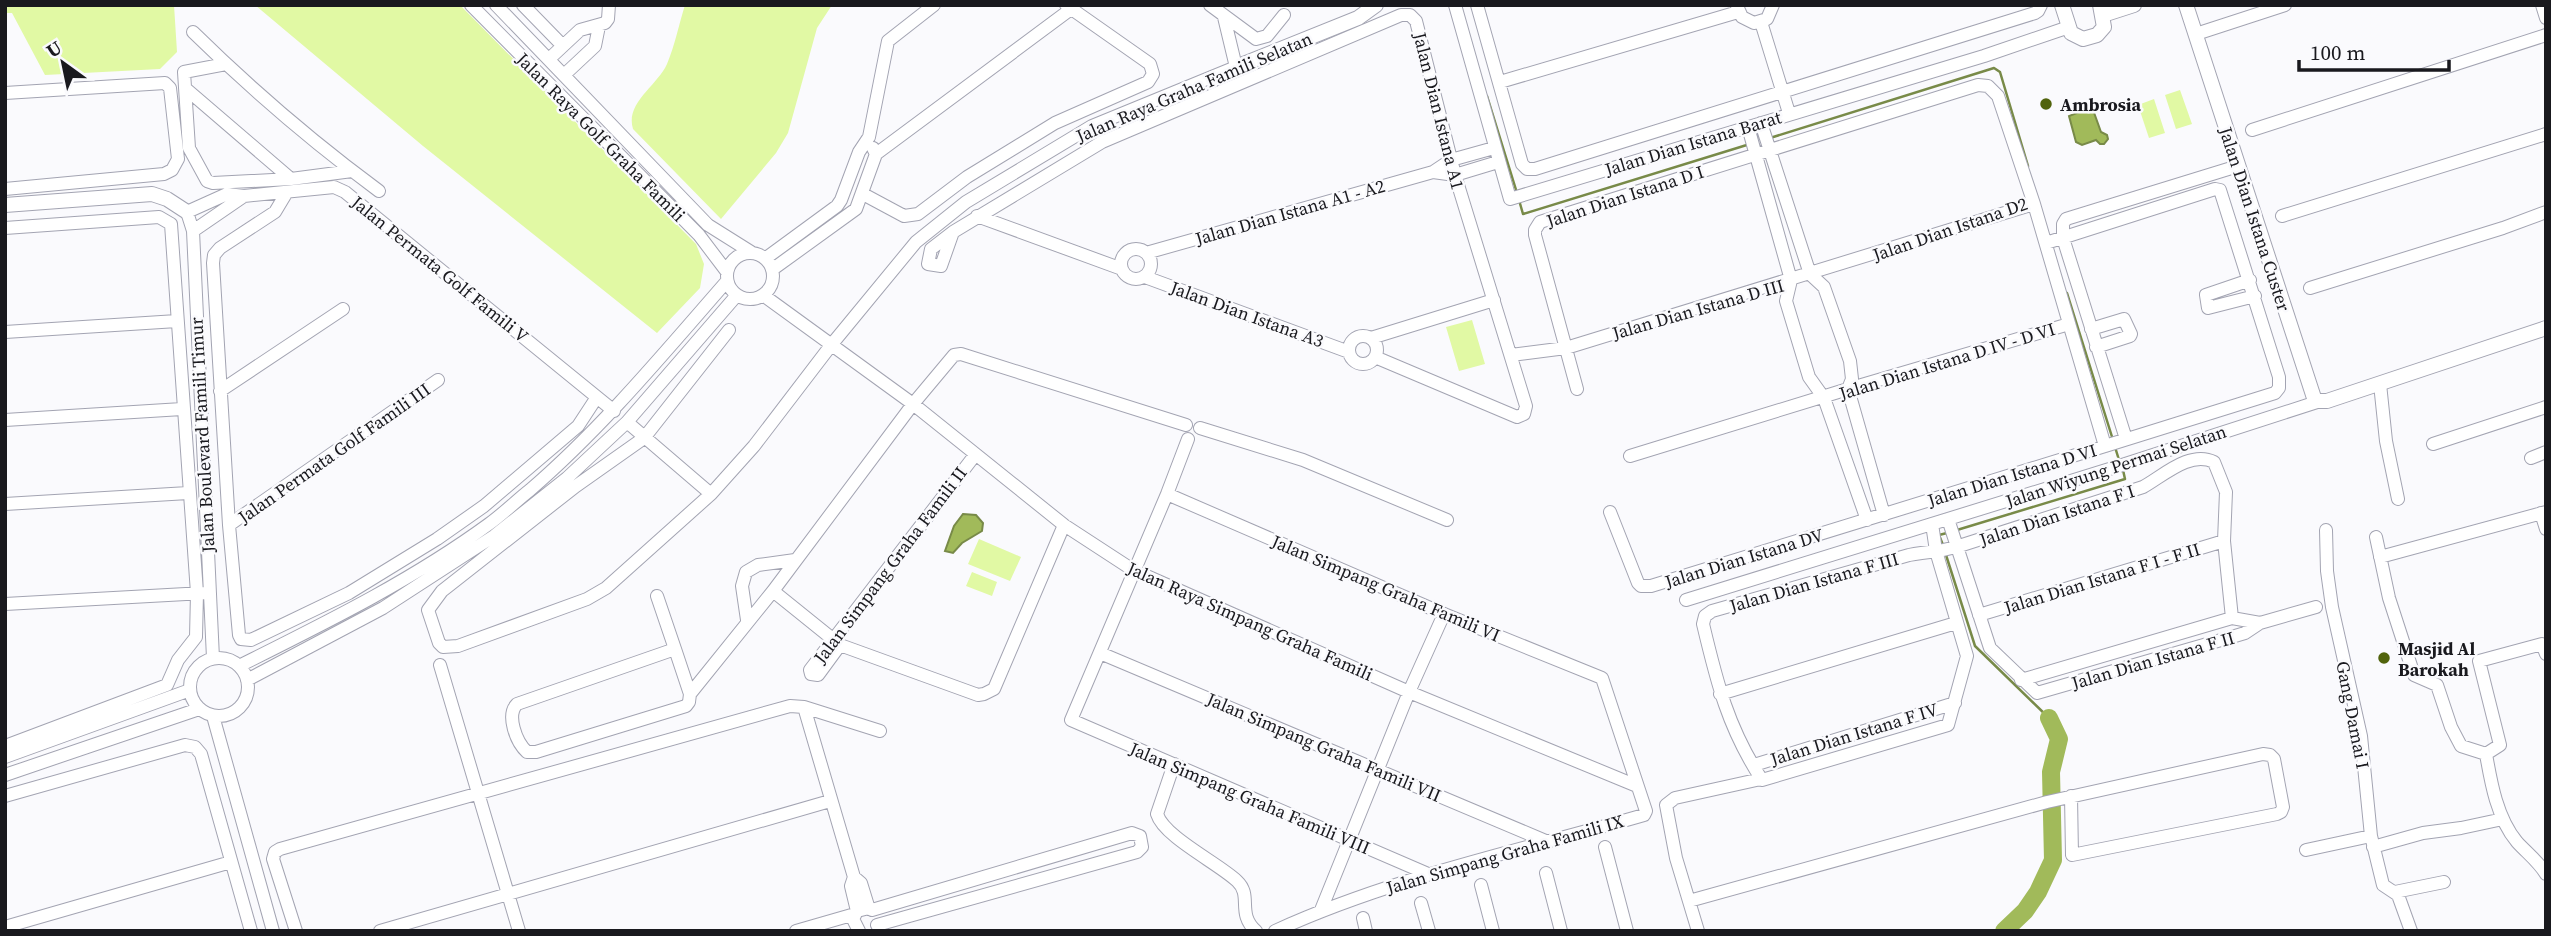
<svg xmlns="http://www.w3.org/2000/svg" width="2551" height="936" font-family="'Source Serif 4',serif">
<rect width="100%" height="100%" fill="#fafafd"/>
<!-- green -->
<path fill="#e1f9a4" d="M5,5h169l3,47 -17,17 -115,6 -33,-62h-7z
M255,5h205l236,239 8,20 -4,24 -43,45 -234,-187z
M685,5h147l-15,23 -29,105 -12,20 -55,66 -88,-90c-8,-26 24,-43 34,-65 8,-19 12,-40 18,-59z
M2180,90l12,34 -16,5 -11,-34z
M2154,99l11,34 -16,5 -11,-33z
M1472,320l13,44 -26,7 -13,-44z
M979,539l42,18 -11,24 -42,-17z
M972,572l25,10 -5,14 -26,-10z"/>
<!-- water -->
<path fill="#a1ba5a" stroke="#788a48" stroke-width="2" d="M2092,107l9,25 6,3 1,4 -4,5h-4l-4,-4 -14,5 -6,-3 -7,-26z
M963,514l13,1 7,8 -1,8 -20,12 -9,10 -8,-2 9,-25z"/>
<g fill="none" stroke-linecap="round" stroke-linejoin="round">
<!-- stream -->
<path stroke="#788a48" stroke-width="2.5" d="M1487,96l30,97
M1770,138l224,-70 6,4 28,94
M1519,200l4,14 227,-70
M2067,293l46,147
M2115,447l4,13
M1957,530l168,-51 -2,-9
M1943,545l-4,-10 8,-2
M1946,555l29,91 74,72"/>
<!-- river -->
<path stroke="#a1ba5a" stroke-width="18" d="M2004,931l21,-20 13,-19 15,-32 -2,-88 8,-33 -10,-21"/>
<!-- minor casing -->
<g stroke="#a3a4b2" stroke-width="14">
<path id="minor" d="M471,5l228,230 28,37
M496,5l212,220 43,27
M523,5l40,41
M1210,5l46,34 11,-3 17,-21
M1455,5l55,194 474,-143 85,-29
M1477,5l45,159 5,5h8l500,-156 3,-2 3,-6
M2542,5l4,13
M1737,6l5,11 12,6 13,-4 6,-14
M1761,22l28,91
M193,32c58,57 121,111 186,159
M2196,34l89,-29
M549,59l31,-29 25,-7 3,-4 1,-14
M226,64l-42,8 5,76 18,33 6,2 78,-4
M564,75l31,-29 4,-20
M1500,82l238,-70
M185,88l106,91 61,-8
M5,93l160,-10 5,5 8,71 -6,11 -8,4 -159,15
M1761,123l49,151
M1748,127l43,153
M2252,130l294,-95
M1494,148l-43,12 -18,12 22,3 43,-13
M876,154l195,-145
M287,192l-12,20 -55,36 -6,7 -1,8 16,262 10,110 2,4 10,1 98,-47 88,-54 47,-33 94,-80 19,-29
M863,194l41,22 14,-2 49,-37 88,-54 93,-41 5,-8 -3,-10 -84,-59
M977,216l145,53
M2282,216l264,-82
M5,228l154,-11 12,7 26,369 -1,44 -18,23 -11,25 -162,61
M193,231l51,-35
M953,232l-12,34 -13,-2 3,-15 22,-17 149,-90 299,-127h9l6,6 39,154 71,231 -2,8 -7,3 -142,-60
M2046,243l169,-54 5,1 59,187v11l-4,5 -170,53
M1121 264a15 15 0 1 1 30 0a15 15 0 1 1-30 0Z
M727 276a23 23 0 1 1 46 0a23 23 0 1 1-46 0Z
M1146,253l287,-81
M766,258l71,-52 4,-6 18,-48 10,-15 19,-96 46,-36
M773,269l83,-60 20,-55 -3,-6
M1810,274l14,13 26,74 2,18 -4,10
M1145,277l204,75
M1791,280l-5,21 23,76 15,21 43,122
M2250,280l-44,15 2,13 47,-12
M2310,288l193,-60 43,-16
M763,295l150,109 151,121 69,45 276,122 228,94
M2091,329l33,-10 7,15 -1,2 -34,11
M729,330l-85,108 -68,48 -134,105 -14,19 11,33 4,4 15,-1 129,-47 19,-11 105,-94 43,-48 78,-102 84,-102 50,-40 126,-76 144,-59 -12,-50
M5,332l172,-11
M1349 350a14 14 0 1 1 28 0a14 14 0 1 1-28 0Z
M1371,338l123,-38
M1511,355l55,-7 468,-144
M2380,384l6,57 12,58
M1577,389l-42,-154v-5l5,-8 438,-137 10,1 10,10 36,108 71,242 -454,140h-10l-3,-3 -28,-71
M1848,389l36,126
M220,391l123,-82
M5,420l177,-11
M627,422l84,72
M1200,428l103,32 144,60
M1188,439l-21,55 -96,226 357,154
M2126,439l-63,-201v-14l3,-5 172,-53
M2433,444l113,-37
M1630,456l218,-67 221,-65
M2531,458l15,-6
M1167,494l277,120 158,64 44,133 -2,4c-124,36 -251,62 -369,116
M5,504l183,-11
M2541,513l5,16
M1948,519l42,129 47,45 198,-57 10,-3 15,-10 56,-16
M1932,524l4,27 31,105 -19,69 -186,55c-34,-52 -45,-97 -59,-156l2,-8 7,-5 197,-56c10,-2 20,-3 30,-4l17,-4 187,-60c20,-11 47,-37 71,-25l12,30 -2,49 8,77
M229,525l209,-145
M2326,530l1,41 5,36 29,129 10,100 12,49 15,10 13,36
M2376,537l13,61 25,77 23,10 14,42 10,19 25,8c5,29 11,64 31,88 10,11 21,19 29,32
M2380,557l166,-45
M773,591l67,54 138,50 6,-1 10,-5 70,-164
M657,596l18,53 -158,55c-11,11 -1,38 10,48h9l150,-46 3,-4 1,-8 83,-103 140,-187 41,-49 7,-1 225,71
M1686,600l430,-133 201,-65
M5,604l199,-11
M1979,615l245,-74
M747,620l-5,-34 4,-14 12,-7 37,-5
M840,645l-22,30 -7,-1 -1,-4 165,-215
M675,649l15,45
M1100,653l448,189
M213,658l-20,-427 -6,-19 40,-18 17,2 90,-9 11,5 269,219
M190 687a29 29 0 1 1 58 0a29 29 0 1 1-58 0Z
M440,665l79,266
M239,666c86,-43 172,-85 250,-142 14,-10 27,-23 41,-34 73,-63 134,-137 197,-209
M247,680l136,-72 111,-72 73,-58 60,-56 110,-127
M2021,680l211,-62 28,5
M1720,694l236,-71
M804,707l50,170
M213,716l60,215
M2486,754l14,-9 -21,-84 63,-17 4,10
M5,757l185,-67
M1174,764l-17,50c7,23 61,49 80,67 16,15 -1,32 19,50
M1754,765l201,-62
M5,775l194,-66
M5,796l180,-51 10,2 6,7 50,177
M1605,847l22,84
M2373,847l50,-14 38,-5 42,-9
M2306,850l65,-14
M1546,873l15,58
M1481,885l12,46
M2395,892l49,-10
M1689,901l358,-99 216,-48 7,1 4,4 9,48 -2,5 -4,2 -205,41 -1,-59
M1421,903l8,28
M872,910l260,-77 8,3 2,11 -5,5 -260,73
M1321,910l88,-218 35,-78
M857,911l-6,-25 3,-9 7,6 8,26
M1363,918l3,13
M5,927l226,-65
M296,931l-23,-72 2,-7 5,-3 510,-143 14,1 76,24
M380,931l450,-130
M796,931l59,-17
M859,931l-6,-12 4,-8 8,-2
M1698,931l-22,-73 -10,-53 9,-7 86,-19"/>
</g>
<!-- tertiary casing -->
<g stroke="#a3a4b2" stroke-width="16">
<path id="tertiary" d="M2062,5l9,28 12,6 14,-4 7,-8 -4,-22
M2186,5l129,396h12l219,-73
M2103,15l31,-10
M1236,67l122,-49 18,-13
M5,205l147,-11 15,5 20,13"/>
</g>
<!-- minor -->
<use href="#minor" stroke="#fff" stroke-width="12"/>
<!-- tertiary -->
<use href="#tertiary" stroke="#fff" stroke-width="14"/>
</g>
<!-- markers -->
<g fill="#51630c" stroke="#fafafd" stroke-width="2.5">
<circle cx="2046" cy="104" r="7"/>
<circle cx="2384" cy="658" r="7"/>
</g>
<g text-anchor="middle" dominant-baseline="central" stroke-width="5" stroke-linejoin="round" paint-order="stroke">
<!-- street labels -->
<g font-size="18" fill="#19191e" stroke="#fafafd">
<text transform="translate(1194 87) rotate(-23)">Jalan Raya Graha Famili Selatan</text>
<text transform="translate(1439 111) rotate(76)">Jalan Dian Istana A1</text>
<text transform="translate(601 137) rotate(45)">Jalan Raya Golf Graha Famili</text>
<text transform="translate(1693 143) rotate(-17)">Jalan Dian Istana Barat</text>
<text transform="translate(1625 196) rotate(-18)">Jalan Dian Istana D I</text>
<text transform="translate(1290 212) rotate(-16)">Jalan Dian Istana A1 - A2</text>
<text transform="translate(2255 219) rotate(72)">Jalan Dian Istana Custer</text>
<text transform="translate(1950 229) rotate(-19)">Jalan Dian Istana D2</text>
<text transform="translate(440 269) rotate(39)">Jalan Permata Golf Famili V</text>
<text transform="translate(1698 309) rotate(-16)">Jalan Dian Istana D III</text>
<text transform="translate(1247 314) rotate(20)">Jalan Dian Istana A3</text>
<text transform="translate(1947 361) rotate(-17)">Jalan Dian Istana D IV - D VI</text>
<text transform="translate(202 435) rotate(-93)">Jalan Boulevard Famili Timur</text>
<text transform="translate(334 453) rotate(-35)">Jalan Permata Golf Famili III</text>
<text transform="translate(2116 466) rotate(-18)">Jalan Wiyung Permai Selatan</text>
<text transform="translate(2012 475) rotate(-17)">Jalan Dian Istana D VI</text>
<text transform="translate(2057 515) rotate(-18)">Jalan Dian Istana F I</text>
<text transform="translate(1744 558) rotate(-17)">Jalan Dian Istana DV</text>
<text transform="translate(890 565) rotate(-53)">Jalan Simpang Graha Famili II</text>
<text transform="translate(2102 578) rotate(-17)">Jalan Dian Istana F I - F II</text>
<text transform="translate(1814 582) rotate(-16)">Jalan Dian Istana F III</text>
<text transform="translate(1386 588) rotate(23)">Jalan Simpang Graha Famili VI</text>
<text transform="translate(1250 621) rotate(24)">Jalan Raya Simpang Graha Famili</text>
<text transform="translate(2153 660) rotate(-16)">Jalan Dian Istana F II</text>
<text transform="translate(2353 715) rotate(79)">Gang Damai I</text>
<text transform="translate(1854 734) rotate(-17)">Jalan Dian Istana F IV</text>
<text transform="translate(1324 747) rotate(23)">Jalan Simpang Graha Famili VII</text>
<text transform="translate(1250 798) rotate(23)">Jalan Simpang Graha Famili VIII</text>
<text transform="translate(1505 854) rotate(-16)">Jalan Simpang Graha Famili IX</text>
</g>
<!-- poi labels -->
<g font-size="18" font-weight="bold" fill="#19191e" stroke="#fafafd" text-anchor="start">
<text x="2060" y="104">Ambrosia</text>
<text x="2398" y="648">Masjid Al<tspan x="2398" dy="21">Barokah</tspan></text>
</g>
</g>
<!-- border -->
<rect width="2551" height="936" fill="none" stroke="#19191e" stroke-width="14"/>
<!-- north arrow -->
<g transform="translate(63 63) rotate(327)" stroke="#fafafd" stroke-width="5" paint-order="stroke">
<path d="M0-5L12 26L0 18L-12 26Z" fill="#19191e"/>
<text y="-10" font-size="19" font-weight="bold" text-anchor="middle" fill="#19191e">U</text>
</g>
<!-- scale -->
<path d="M2299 60v10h150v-10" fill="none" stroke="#19191e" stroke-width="3.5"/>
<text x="2310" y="60" font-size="21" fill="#19191e" stroke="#fafafd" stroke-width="5" paint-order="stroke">100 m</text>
</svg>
